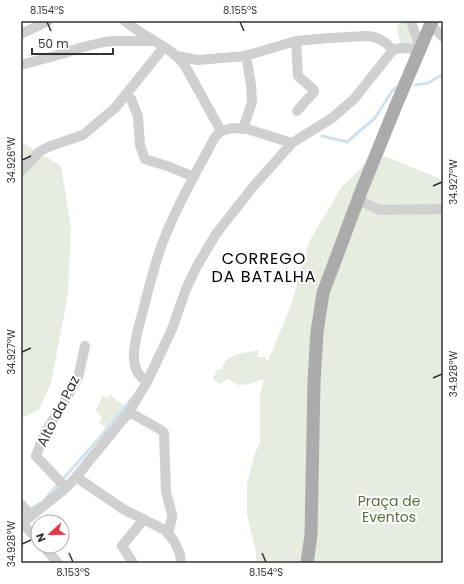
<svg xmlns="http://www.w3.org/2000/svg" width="464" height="584" font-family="Poppins,sans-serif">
<rect width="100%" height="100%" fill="#fff"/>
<!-- green -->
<path fill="#e6ecdf" d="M400,21h9l7,24h-14c-4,-8 -7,-16 -2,-24z
M21,142l40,24 10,61 -3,67 -17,89 -12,27 -18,8z
M373,156l14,1 51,21 5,6v379h-187v-11l-9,-37v-31l8,-31 5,-10v-47l4,-17 -15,5 -11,1 -9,-6 -9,5 -7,-5 4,-9 5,-1c1,-2 1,-4 2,-6 7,-10 24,-11 35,-13l-1,7h6l4,4 23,-56 18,-63 32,-54z
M110,394l7,7 7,4 3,4 -18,21 -10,-7 3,-6 -6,-7 4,-9 3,-5 5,3z"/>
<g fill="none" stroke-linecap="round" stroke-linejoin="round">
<!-- stream -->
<path stroke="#cfe2ee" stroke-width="3" d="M415,85l13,-2 15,-9
M322,136l25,6 28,-24 17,-27 5,-4
M46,498l56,-63 30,-37
M30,509l9,-5"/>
<!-- minor -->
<path stroke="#d0d0d0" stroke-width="10" d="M125,21c18,16 43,24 59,43l37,67
M411,21l9,27
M431,25l12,12
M21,34l27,-13
M296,41l2,35 16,14v2l-17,19
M177,56l21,4 47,-4 51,-15 33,-3 38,-2 7,1 5,2 7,4 7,7
M21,65l44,-12 14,-5 25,-6 10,-1h40
M125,95l6,4 7,17 2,29 5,14 25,8 24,10
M243,129l9,-27 -1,-17 -5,-30
M221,131l12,-3 14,1 45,14
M21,171l18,-19 9,-5 35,-12 32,-27 49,-61
M358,200l22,10 63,-1
M147,382c-5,-4 -11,-9 -12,-17 -4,-13 4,-40 8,-54 5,-21 11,-43 18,-64 14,-38 35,-74 54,-110l6,-6
M129,412l32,18 3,3 2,59 6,22v4l-4,16
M76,477l47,32 42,21 9,11 6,13 1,9
M66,488l-30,-32 9,-24 14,-21 19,-33 7,-32
M21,504l10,12
M22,523l16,17
M21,524l45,-36 10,-11 53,-65 18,-30 25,-53 14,-40 11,-23 19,-32 36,-46 40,-45 40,-25 22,-19 39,-49c8,-4 18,-1 26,0
M43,546l15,17
M133,563l-11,-17 22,-27"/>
<!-- major -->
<path stroke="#ababab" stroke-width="13" d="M307,563l4,-28 3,-153 3,-50 6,-39 39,-104 35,-86 35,-82"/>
</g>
<!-- ticks -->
<path fill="none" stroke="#333" stroke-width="1.5" d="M47,22l4,9M240,22l4,9M22,160l9,-4M433,186l9,-4M22,352l9,-4M433,378l9,-4M22,544l9,-4M69,553l4,9M262,553l4,9"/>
<g text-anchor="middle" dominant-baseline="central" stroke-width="4" stroke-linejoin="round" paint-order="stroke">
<!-- street labels -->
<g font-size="14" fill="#333" stroke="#fff">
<text transform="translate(58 411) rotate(-63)">Alto da Paz</text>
</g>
<!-- park labels -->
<g font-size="14" fill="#56703f" stroke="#fff">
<text x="389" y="501">Praça de<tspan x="389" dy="16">Eventos</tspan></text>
</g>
<!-- quarter labels -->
<g font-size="16" letter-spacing="1" fill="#000" stroke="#fff">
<text x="264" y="258">CORREGO<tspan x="264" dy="18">DA BATALHA</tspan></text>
</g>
</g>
<!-- border -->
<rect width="464" height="584" fill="none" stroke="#ffffff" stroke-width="44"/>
<!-- north arrow -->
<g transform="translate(50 534) rotate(248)"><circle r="19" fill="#ffffff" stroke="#adadad"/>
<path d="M0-3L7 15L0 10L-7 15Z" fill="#e63946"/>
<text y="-6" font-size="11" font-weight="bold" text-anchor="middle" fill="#333333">N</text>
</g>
<!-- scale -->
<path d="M32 48v6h81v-6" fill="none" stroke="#333333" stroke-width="2"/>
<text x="38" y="48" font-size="12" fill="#333333" stroke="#ffffff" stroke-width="3" paint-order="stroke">50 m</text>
<rect x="22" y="22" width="420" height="540" fill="none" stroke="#333" stroke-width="1.5"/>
<g font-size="10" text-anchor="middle" fill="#333">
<text x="47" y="14">8.154°S</text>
<text x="240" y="14">8.155°S</text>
<text transform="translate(11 160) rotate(-90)" y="4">34.926°W</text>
<text transform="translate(453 182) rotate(-90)" y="4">34.927°W</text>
<text transform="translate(11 352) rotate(-90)" y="4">34.927°W</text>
<text transform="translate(453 374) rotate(-90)" y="4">34.928°W</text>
<text transform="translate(11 544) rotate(-90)" y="4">34.928°W</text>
<text x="73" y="576">8.153°S</text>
<text x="266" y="576">8.154°S</text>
</g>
</svg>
